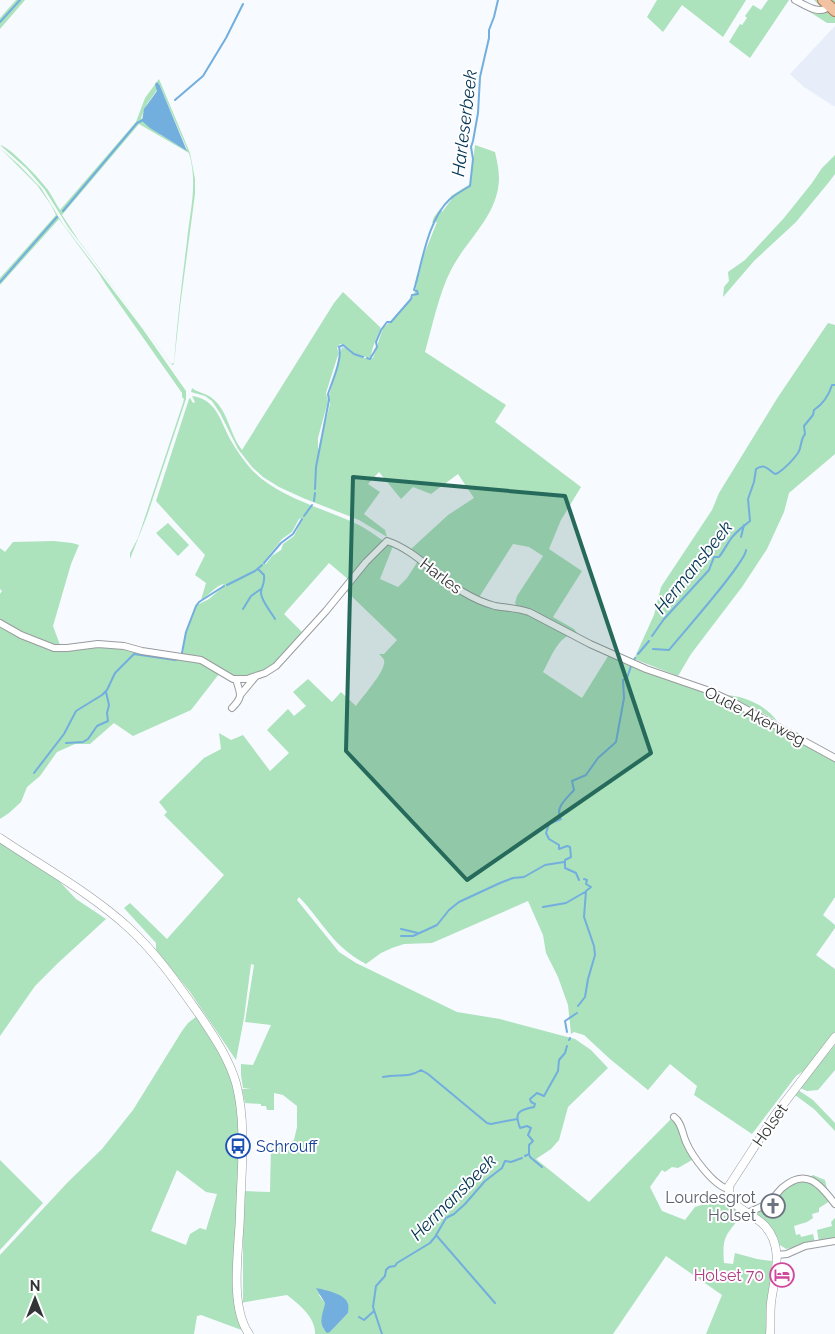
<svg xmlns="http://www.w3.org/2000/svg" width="835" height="1334" font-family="Raleway,sans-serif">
<rect width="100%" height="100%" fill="#f7faff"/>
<!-- built -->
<path fill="#e7edf9" d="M835,26v81l-31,-20 -14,-13z"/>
<!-- green -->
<path fill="#ace2bc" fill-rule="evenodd" d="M16,0h9l-25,29v-11z
M657,0h89l-23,37 -41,-32 -19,27 -16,-15z
M768,0h21l-39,58 -21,-16 11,-18 2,1 5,-7 -2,-2 8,-11 8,5z
M814,0h21v23h-8l-28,-18 23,3z
M159,79l31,74 5,26v15l-15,113 -6,57 -2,1 -104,-138 -23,-37 -18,-21 -27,-24c11,3 39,33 48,45 4,6 8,14 12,20l76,-88 9,-24zM160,86l27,63 -1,1 -25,-15 -20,-17 6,-14zM139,124l50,29c9,30 1,58 -2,88 -5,41 -10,81 -13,122l-3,1 -92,-123 -17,-26z
M475,145l20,7c2,9 4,18 4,27 -1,37 -33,61 -48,91 -12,23 -19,57 -26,82l81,53 -11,17 86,65 -20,33 -12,29 33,22 -29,46 21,12 4,5c-19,-2 -27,24 -35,38l39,26 28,-45 113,45 112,62v137l-12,18 12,10v3l-19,27 19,14v68l-27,33 -6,2 -6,4 -44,58 -58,-39 3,-9 -27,-22 -22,26 -38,-31 -26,-24 -10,-3 -3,2 -3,-29 -10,-28 -12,-24 -3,-18 -15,-34 -96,42 -28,1 -12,4 -11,5 -15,11c-34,-18 -42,-41 -67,-67l-2,3 42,52 17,11 101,49 43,7 75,20 16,11 17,18 -40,39 -9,33 -8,9 -15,10 53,43 83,-84 2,2 18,40 -14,8 -6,-1 -7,5 -3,-2 -12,17 12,24 23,9 10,-13 29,-9 18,16c-16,23 -20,20 -18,49l9,1 2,-11 22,6 15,2 -5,73h-61l16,-39 -56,-39 -53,78h-298c1,-16 -16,-30 -28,-39l-47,8 3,-2v-110l27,1 1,-46 17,-3 6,-3 3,-13v-21l-14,-11 -9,-2v17h-7l-1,-4h-5v-2l-16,-1 -3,-14h9l-8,-1 -2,-13v-11l12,1 18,-40 -26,-3 9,-57 -3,-1 -7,54 -8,42 -46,-68 -34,-42v-7l-32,-35 6,-5 37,36 57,-64 -60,-60 3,-3 -8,-10 45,-44 17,-9 -2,-16 12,7 12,-5 27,36 19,-18 -22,-23 21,-21 6,7 12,-10 -13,-14 15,-13 24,23 9,-10 15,14c6,-9 31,-36 28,-46 -1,-2 -3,-4 -5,-6h5l13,-14 -55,-53 7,-7 -20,-17 -45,51 18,18 -30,35 -17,8 -21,2 -51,-22c1,-15 7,-41 16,-53v2l10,-5 15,-13 -1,-2c-8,3 -14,11 -22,16l5,-17 -11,-8 10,-20 -49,-54 33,-102 1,-1 3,5 2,-1 -3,-6c24,3 28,24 38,43 6,11 14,22 22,31 25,27 73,39 105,54 13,6 23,16 36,22l-13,33 18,8 9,-9 11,-17 58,39 42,9 -3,-6 2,-7 26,-40 -14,-9 -16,-3 -35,55 -67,-50 37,-34 26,-17 -16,-24 -27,20 -18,-7 -12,12 -22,-27 -11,12 12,8 -16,22 21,16 2,7 -28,-17 -56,-22 -24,-11 -16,-10 -11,-10 -14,-18 -18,-36 -8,-12 -7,-5 -14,-4 1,-4c6,5 15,5 21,11 15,12 17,36 29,51l92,-147 9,-11 38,36c-3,5 -10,23 -10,29h-7l-10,-4 9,5h10l10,-30 18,-16 13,-17 3,-12 -3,7 3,-15 2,-1 4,-17 14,-35 -5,1 2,-6 7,-9 1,4 9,-12v-4l19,-12zM340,344h3l9,7 -10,-4 -13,49 1,8 -12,47v-13l10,-37 -2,-8 11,-35 2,-5 -2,-5zM302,518v2l-8,16 -11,8 -2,6 -9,6 -6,8 -3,-1 19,-24 10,-7 7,-13zM318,1294l30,19 -18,19h-3l-4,-4 2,-25z
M0,148l19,17 22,23 22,36 79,104 44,63v8l-39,117 -17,43v-6l8,-15 45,-135 1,-4 -2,-2v-4l-76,-108 -8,-13 -39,-53 -59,66v-7l56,-63 -5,-10 -14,-20z
M835,155v19l-6,8 -33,40 -42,39 -31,36 1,-10 5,-6 -1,-9 17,-12 39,-42 28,-35 10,-15z
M828,323l7,2v129l-46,39 -5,19 -17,37 -25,38 -51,67 -13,22 -44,-17 20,-44 7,-28 51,-77 7,-17 59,-96z
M168,523l21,22 -11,11 -22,-23z
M54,541l18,2 7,2 -8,19 -18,62 7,19h5c-20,3 -48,-15 -65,-24v-27l2,-3 -2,-2v-41l5,4 8,-10z
M0,625l44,22h73l85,16 17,11 -28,36 -58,26 -19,-13 -24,21h-15l-18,8 -17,24 -13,11 -6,15 -12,11 -9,6z
M724,695c19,0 43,11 53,26l-22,-12z
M0,841l59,40 17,18 30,20 -48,44 -23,23 -35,50z
M197,1016l12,16 31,58 -2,214 9,28 -46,-17 -4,1 -3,18h-194v-79l68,-73 34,-33 31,-39 49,-79 6,-8zM177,1170l29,22 11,2 -11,36 -6,-2 -10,6 -4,11 -35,-14z
M835,1045v25l-17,20 -11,1 -7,-3z
M798,1090l15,10 22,23v8l-21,-22 -19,-14z
M0,1160l43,43 -43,47z
M813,1175l12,5 5,21 -11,7v4l-7,2 1,4 -6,4 -13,4 2,9 4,-1 1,3 12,-3 2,9 -29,6 -9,-6 -13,-22 -8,-8 35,-28 13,-4z
M835,1218v21l-16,3 -2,-12 15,-4 -1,-4z"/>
<!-- water -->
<path fill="#72aede" d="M157,82l3,4 27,65 -37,-23 -8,-7 2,-12 13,-18 -2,-7z
M316,1288c9,2 30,6 32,16 1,3 0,6 0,9l-18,19 -3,1c-10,-11 -4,-18 -2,-30z"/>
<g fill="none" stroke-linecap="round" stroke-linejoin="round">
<!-- stream -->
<path stroke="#72aede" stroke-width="2" d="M0,22l20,-22
M175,100l28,-24 23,-38 17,-34
M63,211l74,-88 6,-3
M0,282l57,-65
M367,358l3,1 7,-12 -1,-5 5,-12 6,-8h4l20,-23 1,-4 6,-1 -1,-3 -3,-1c8,-27 14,-71 36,-91 6,-5 13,-9 20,-13l3,-27 -2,-12 2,-6 5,-28 2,-36 9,-39v-8l5,-13 4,-17
M315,489l1,-22 13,-67 -1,-6c4,-12 15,-37 11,-47l4,-2 11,9 9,3
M314,501l1,-8
M304,516l8,-11
M741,537l3,-12
M264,563l17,-20 12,-9 9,-15
M258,569l6,6c1,10 -2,9 -3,17 -1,7 10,20 14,27
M227,585l28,-14 7,-6
M243,609l8,-13 10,-7
M652,636l12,-17 45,-49 5,-13h5c4,-5 7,-11 11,-17 5,-8 13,-13 20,-19l-2,-22 6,-17 2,-13c9,-6 11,0 19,5l3,-1c7,-5 15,-13 20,-20 4,-6 2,-13 7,-19l-1,-8 9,-11 1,-5c9,-6 15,-15 18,-25h3
M653,649l16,1c12,-15 77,-88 77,-100
M182,653l4,-21 10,-26 3,-4 25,-16
M638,654l11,-13
M634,660l1,-2
M66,743l17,-1 5,-3 9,-13 11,-5 -1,-8 2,-8 -3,-13
M34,773l30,-39 12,-23 26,-16 5,-5 8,-17 19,-19 41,6 4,-1
M579,880l-3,-7 -11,-5v-8l6,-3 -1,-10 -3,-1 -8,3v-4l-10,-6 -3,-6 3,-9 12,-5c-7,-11 6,-21 13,-29l-2,-9 14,-6 12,-17 18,-16 8,-44 -1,-18 4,-2 4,-12
M543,907l23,-4 19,-11
M401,929l17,4
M401,936h12l24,-11 12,-15 10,-8 41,-19 13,-5 11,-1 21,-12 19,-3
M578,1006l7,-9 3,-18 7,-24 -1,-9 -10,-29 2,-26 5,-4 -5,-3 1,-4 -3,-1
M567,1032l-2,-11 12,-8
M569,1040l1,-2
M383,1077c15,-4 24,2 38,-7l7,4 59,49 4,1 26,-5
M529,1154l1,3 12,10
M525,1156l4,-2v-9l4,-4 -5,-6 3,-7 -4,-2 -7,2c-6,-15 -2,-18 14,-21l1,-3 -4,-2 -1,-3 7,-6 7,3 14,-25 1,-11 6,-7 2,-7
M436,1235l59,68
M359,1317l5,3 10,-9
M382,1334l-9,-27 3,-21 9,-10 1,-6 3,-3 6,-1 2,-3 33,-20 5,-6 11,-19 8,-4 11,-10 20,-23 17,-13 3,-7 6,1 11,-4"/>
<!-- minor casing -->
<g stroke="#999b9f" stroke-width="8">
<path id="minor" d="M795,0c10,5 25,16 34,6
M0,623l21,12 33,13h13l31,-4 26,2 18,5 59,9 32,19h14l18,-6 11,-7 50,-55 40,-49 21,-21c30,10 49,36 76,51 10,6 21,11 32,14 12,2 22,2 34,6l61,32 56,25 61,21 24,11 104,57
M241,694l15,-18
M232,708c12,-12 8,-14 4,-29
M674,1117c8,6 8,16 12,25 6,14 27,43 42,47
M748,1213c7,-4 15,-6 21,-11 5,-4 8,-9 13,-14 24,-21 38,-4 53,16
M777,1255l10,-1 18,-8 30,-5"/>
</g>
<!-- tertiary casing -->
<g stroke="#999b9f" stroke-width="9">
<path id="tertiary" d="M0,838c43,29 91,55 130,91 28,26 49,57 71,88 14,21 28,42 35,66 11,41 5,91 4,132 -1,34 -11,91 9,119
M770,1334c1,-10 0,-21 1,-31 3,-26 14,-55 -6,-77 -10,-11 -25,-15 -34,-26l-2,-6v-8l46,-71 60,-78"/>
</g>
<!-- primary casing -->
<g stroke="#a75" stroke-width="12">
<path id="primary" d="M823,0l12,11"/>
</g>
<!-- minor -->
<use href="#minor" stroke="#fff" stroke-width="6"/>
<!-- tertiary -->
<use href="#tertiary" stroke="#fff" stroke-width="8"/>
<!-- primary -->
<use href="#primary" stroke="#f2c3a3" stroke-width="10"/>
</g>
<!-- marked area -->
<path fill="#266a5c" fill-opacity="0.2" stroke="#266a5c" stroke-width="4" stroke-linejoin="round" d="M353,477l212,19 86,257 -184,127 -121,-129z"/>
<!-- icons -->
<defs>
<g id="bus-ring" transform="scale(1.25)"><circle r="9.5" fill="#fff" stroke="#1a4fb4" stroke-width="1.5"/><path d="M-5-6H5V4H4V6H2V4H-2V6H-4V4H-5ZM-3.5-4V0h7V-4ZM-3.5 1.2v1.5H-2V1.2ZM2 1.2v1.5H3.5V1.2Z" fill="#1a4fb4"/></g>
<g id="church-ring" transform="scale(1.25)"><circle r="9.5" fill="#fff" stroke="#6b7280" stroke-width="1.5"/><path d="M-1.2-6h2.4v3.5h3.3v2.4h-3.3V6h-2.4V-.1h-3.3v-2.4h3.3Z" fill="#6b7280"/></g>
<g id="hotel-ring" transform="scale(1.25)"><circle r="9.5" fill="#fff" stroke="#d1479c" stroke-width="1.5"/><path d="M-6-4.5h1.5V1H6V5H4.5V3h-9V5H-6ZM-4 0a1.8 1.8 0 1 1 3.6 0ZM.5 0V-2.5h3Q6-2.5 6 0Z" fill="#d1479c"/></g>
</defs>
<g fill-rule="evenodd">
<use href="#bus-ring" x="238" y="1146"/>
<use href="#church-ring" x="773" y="1206"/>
<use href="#hotel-ring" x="782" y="1275"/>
</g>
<g text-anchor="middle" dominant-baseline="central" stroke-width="4" stroke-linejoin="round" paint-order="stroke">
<!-- street labels -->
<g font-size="16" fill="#333435" stroke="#fff">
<text transform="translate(441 576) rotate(37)">Harles</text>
<text transform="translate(755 716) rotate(27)">Oude Akerweg</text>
<text transform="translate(770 1125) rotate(-55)">Holset</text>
</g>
<!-- transit labels -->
<g font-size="16" fill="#164399" stroke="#fff" text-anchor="start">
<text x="256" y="1146">Schrouff</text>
</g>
<!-- worship labels -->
<g font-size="16" fill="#5b616d" stroke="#fff" text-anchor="end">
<text x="756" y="1197">Lourdesgrot<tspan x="756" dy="18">Holset</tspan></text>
</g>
<!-- hotel labels -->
<g font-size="16" fill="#b23c85" stroke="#fff" text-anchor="end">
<text x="764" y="1275">Holset 70</text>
</g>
<!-- water labels -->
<g font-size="18" font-style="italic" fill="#023353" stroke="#fff">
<text transform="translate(464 123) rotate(-83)">Harleserbeek</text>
<text transform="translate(693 567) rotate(-51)">Hermansbeek</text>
<text transform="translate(453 1197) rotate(-45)">Hermansbeek</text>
</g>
</g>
<!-- north arrow -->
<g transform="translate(35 1299)" stroke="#ffffff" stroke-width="4" paint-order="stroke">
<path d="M0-4L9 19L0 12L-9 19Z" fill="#333435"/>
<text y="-8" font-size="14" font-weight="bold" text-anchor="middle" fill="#333435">N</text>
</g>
</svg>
